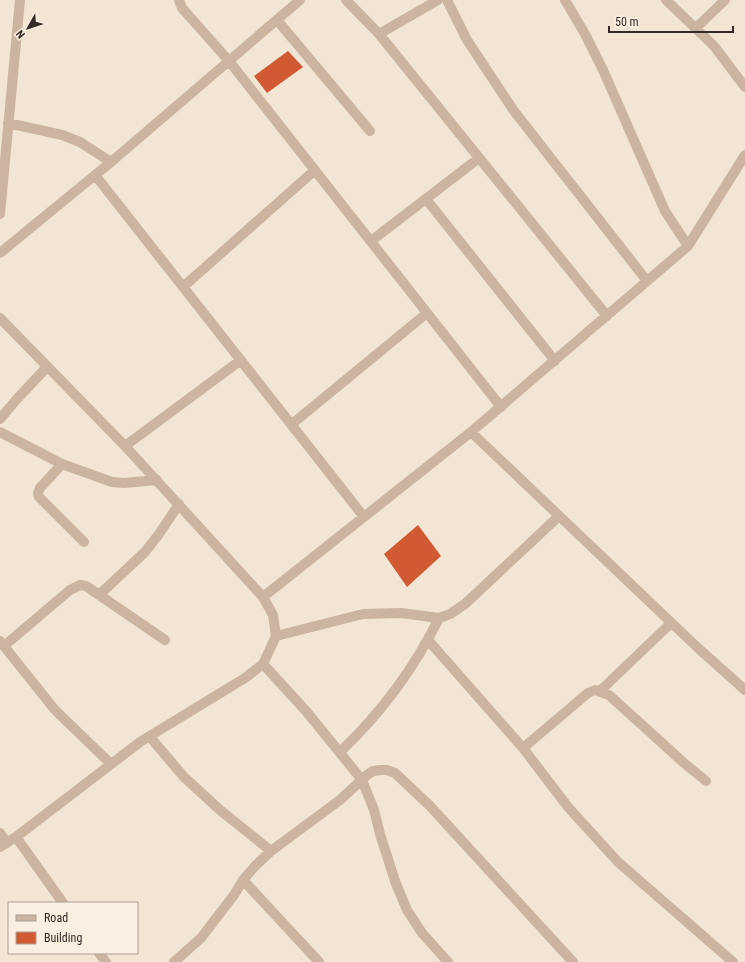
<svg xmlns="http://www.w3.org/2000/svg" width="745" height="962" font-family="'Roboto Condensed',sans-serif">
<rect width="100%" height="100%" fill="#f3e5d4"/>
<!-- building -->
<path fill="#d25a33" d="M288,51l15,16 -36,26 -13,-17z
M418,525l23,31 -34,31 -23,-33z"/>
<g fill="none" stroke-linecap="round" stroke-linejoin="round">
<!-- street -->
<path stroke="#cbb4a0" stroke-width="10" d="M179,0l3,8 47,53 272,346
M346,0l33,34 228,282
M448,0v2l19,38 47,71 133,170
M565,0l20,34 18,36 62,141 23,35
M666,0l48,46 31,41
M277,20l93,111
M696,28l29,-28
M379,34l59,-34
M8,123l54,12 18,7 31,20
M95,175l269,342
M426,199l129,162
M0,214l20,-214
M371,241l108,-83
M0,253l111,-91 189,-162
M183,287l132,-117
M0,318l125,128 138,151 10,18 3,21 -13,28 -18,14 -105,64 -124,95 -16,10
M0,419l16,-19 31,-33
M292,424l135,-111
M0,432l62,32 50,18 12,1 33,-3
M471,432l227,216 47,42
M125,446l116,-86
M62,464l-22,24 -2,5 1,4 45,45
M99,595l46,-43 14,-18 20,-30
M263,597l208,-165 217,-186 57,-91
M276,636l87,-22 38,-1 38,5 11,-4 15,-10 94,-88
M428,640l95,108 45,59 50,55 115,100
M0,641l55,69 56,54
M4,646l66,-56 10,-5 6,1 79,54
M263,664l43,47 56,69 12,30 6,24 15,47 12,29 15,23 26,29
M600,691l71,-68
M150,737l34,40 36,33 51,41
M523,748l65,-55 7,-3 14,5 75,68 22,18
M340,752c40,-38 75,-85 99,-134
M0,833l7,10
M16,837l47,66
M243,880l76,82
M99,953l7,9
M174,962l27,-24 33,-43 9,-15 13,-15 15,-14 69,-51 27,-25 6,-4 8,-1h6l8,3 35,33 143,156"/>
</g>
<!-- legend -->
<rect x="8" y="902" width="130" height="52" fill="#fbefe1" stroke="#aba095"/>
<rect x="16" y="915" width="20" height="6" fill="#cbb4a0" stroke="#aba095"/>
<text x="44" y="922" font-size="12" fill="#342924">Road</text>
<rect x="16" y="932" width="20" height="12" fill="#d25a33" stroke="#aba095"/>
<text x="44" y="942" font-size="12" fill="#342924">Building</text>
<!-- north arrow -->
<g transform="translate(28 28) rotate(231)" stroke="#fbefe1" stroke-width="3" paint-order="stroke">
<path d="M0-3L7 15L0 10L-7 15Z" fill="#342924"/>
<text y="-6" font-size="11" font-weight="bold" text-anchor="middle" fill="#342924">N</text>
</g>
<!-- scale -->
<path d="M609 26v6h124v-6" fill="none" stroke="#342924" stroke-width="2"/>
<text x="615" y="26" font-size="12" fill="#342924" stroke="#fbefe1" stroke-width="3" paint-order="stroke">50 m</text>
</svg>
